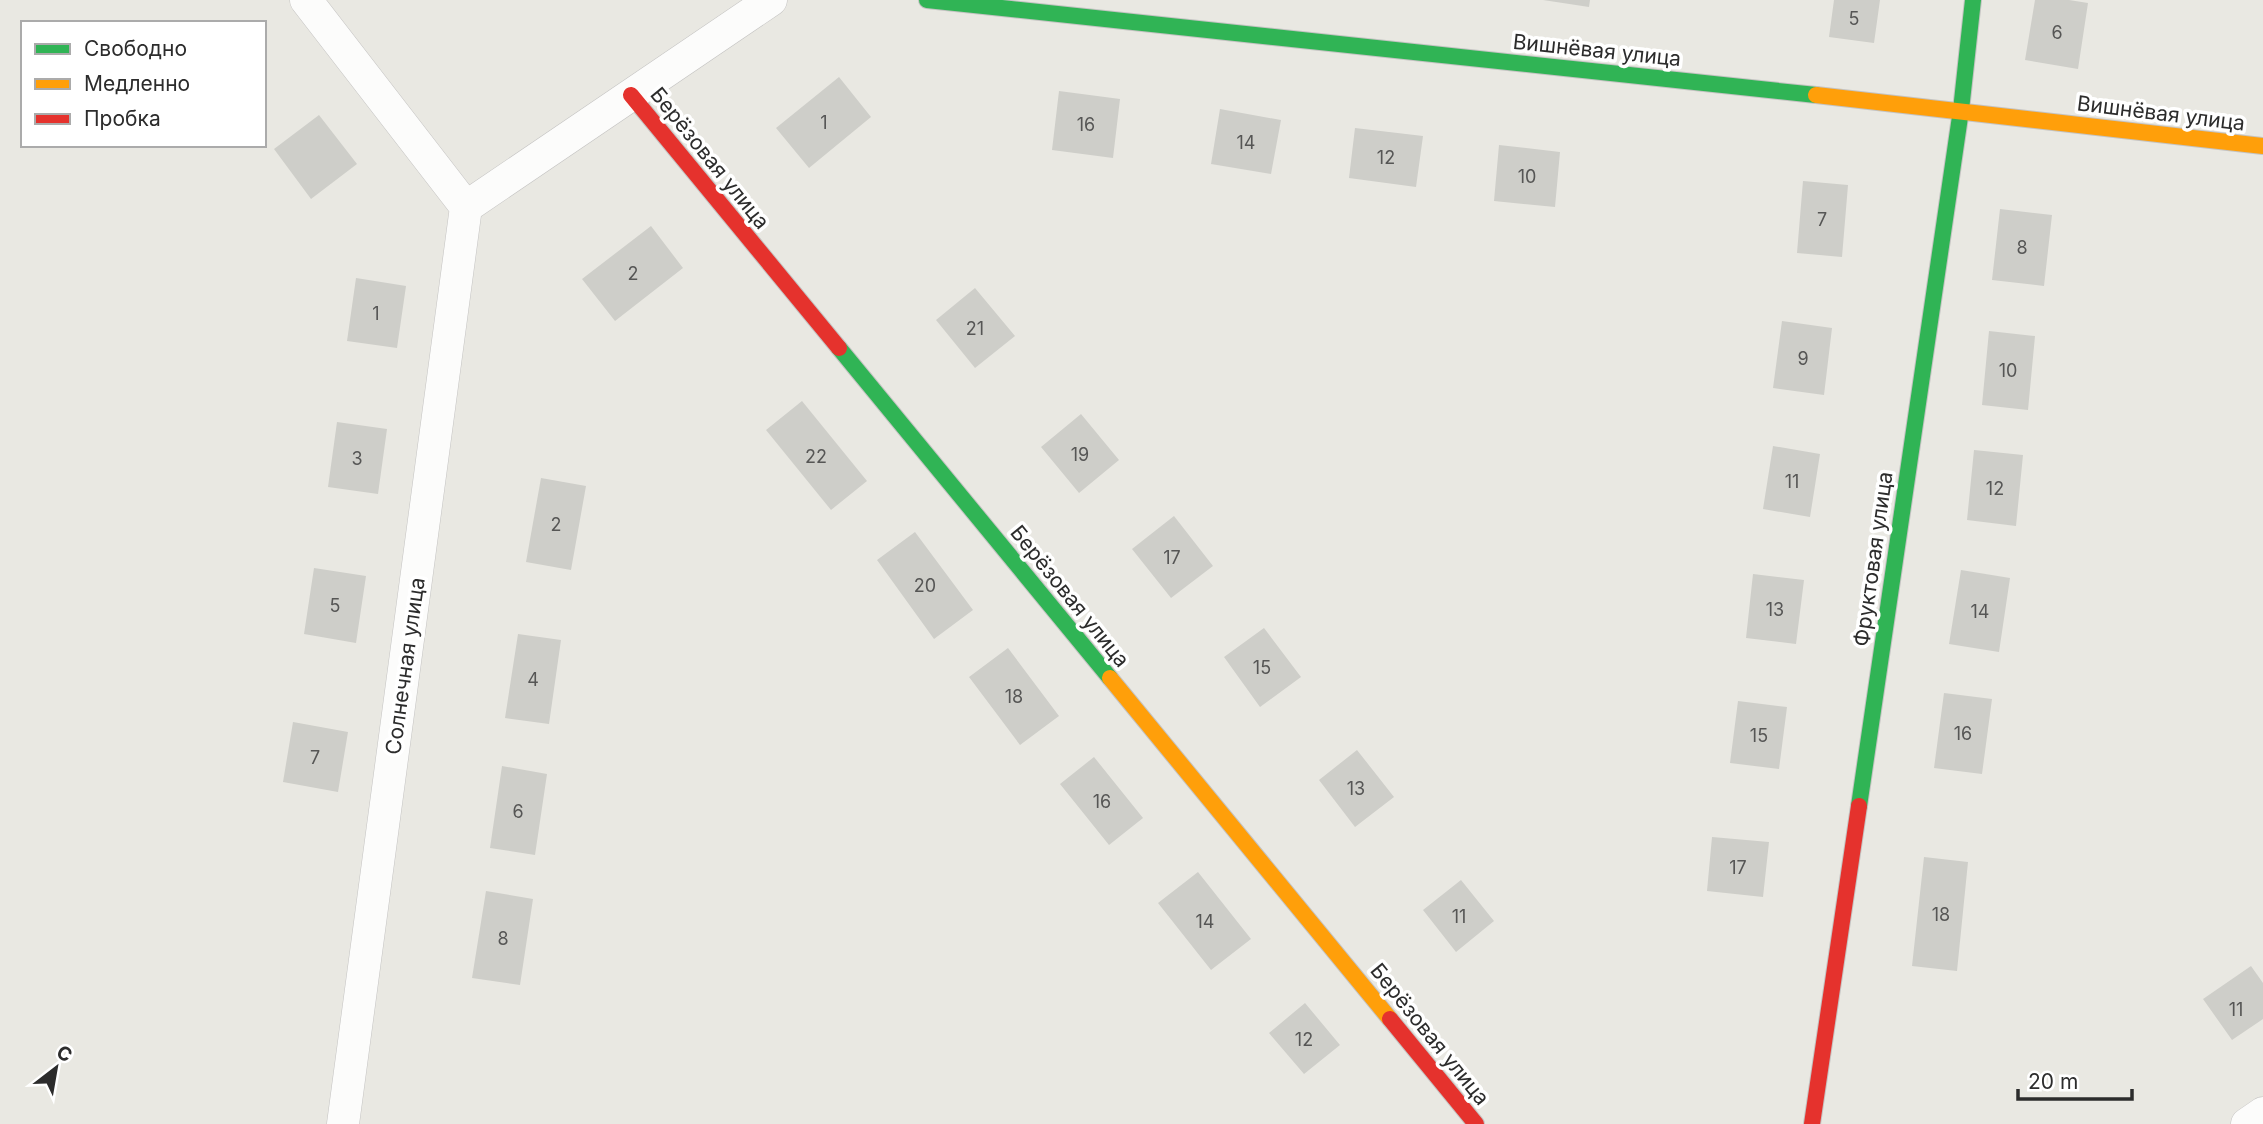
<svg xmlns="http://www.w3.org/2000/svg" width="2263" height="1124" font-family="Inter,sans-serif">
<rect width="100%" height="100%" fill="#e9e8e2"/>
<!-- building -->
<path fill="#cecec9" d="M1543,0h47l-1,7z
M1834,0h46l-6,43 -45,-6z
M2035,0h34l19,3 -10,66 -53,-9z
M839,77l32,40 -62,51 -33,-40z
M1059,91l61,8 -7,59 -61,-8z
M1220,109l61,11 -10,54 -60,-10z
M319,115l38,49 -46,35 -37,-50z
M1355,128l68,8 -7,51 -67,-9z
M1499,145l61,7 -5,55 -61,-6z
M1803,181l45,4 -6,72 -45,-4z
M2000,209l52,6 -8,71 -52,-6z
M651,226l32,42 -68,53 -33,-42z
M356,278l50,8 -9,62 -50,-7z
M975,288l40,48 -40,32 -39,-48z
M1782,321l50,7 -8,67 -51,-7z
M1989,331l46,5 -7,74 -46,-5z
M802,401l65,80 -36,29 -65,-80z
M1081,414l38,46 -40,33 -38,-46z
M337,422l50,7 -9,65 -50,-7z
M1773,446l47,8 -10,63 -47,-8z
M1974,450l49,5 -7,71 -49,-6z
M541,478l45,8 -15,84 -45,-8z
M1174,516l39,50 -42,32 -39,-49z
M915,532l58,78 -39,29 -57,-79z
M314,568l52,8 -10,67 -52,-9z
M1961,570l49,8 -11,74 -50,-8z
M1753,574l51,6 -8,64 -50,-6z
M1264,628l37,49 -41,30 -36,-50z
M518,634l43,6 -12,84 -44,-6z
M1008,648l51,68 -39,29 -51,-68z
M1944,693l48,6 -10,75 -48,-6z
M1738,701l49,6 -8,62 -49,-6z
M293,722l55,10 -10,60 -55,-10z
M1357,750l37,47 -39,30 -36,-47z
M1094,757l49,61 -34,27 -49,-61z
M502,766l45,8 -12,81 -45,-7z
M1712,837l57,5 -6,55 -56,-6z
M1924,857l44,5 -11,109 -45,-5z
M1198,872l53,67 -40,31 -53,-67z
M1461,880l33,41 -38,31 -33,-42z
M486,891l47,8 -13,86 -48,-7z
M2251,966l12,17v36l-31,21 -29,-41z
M1305,1003l35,42 -36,29 -35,-41z"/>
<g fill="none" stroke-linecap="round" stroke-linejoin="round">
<!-- street casing -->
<g stroke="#c4c3c2" stroke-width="33">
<path id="street" d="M306,0l160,207
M466,207l305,-207
M343,1124l123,-917
M2247,1124l16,-11"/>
</g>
<!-- fast casing -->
<g stroke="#c4c3c2" stroke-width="18">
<path id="fast" d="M927,0l889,95
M839,348l271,330
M1859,806l102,-696 12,-110"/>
</g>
<!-- slow casing -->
<g stroke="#c4c3c2" stroke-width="18">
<path id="slow" d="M1816,95l447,51
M1110,678l280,341"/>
</g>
<!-- jam casing -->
<g stroke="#c4c3c2" stroke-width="18">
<path id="jam" d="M631,95l208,253
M1390,1019l86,105
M1812,1124l47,-318"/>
</g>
<!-- street -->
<use href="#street" stroke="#fcfcfb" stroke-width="32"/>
<!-- fast -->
<use href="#fast" stroke="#30b455" stroke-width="16"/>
<!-- slow -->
<use href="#slow" stroke="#ff9f0a" stroke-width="16"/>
<!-- jam -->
<use href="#jam" stroke="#e5322d" stroke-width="16"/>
</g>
<g text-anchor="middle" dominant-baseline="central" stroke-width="7" stroke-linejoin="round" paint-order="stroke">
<!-- number labels -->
<g font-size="18" fill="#565655">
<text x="1854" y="18">5</text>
<text x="2057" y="32">6</text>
<text x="824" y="122">1</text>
<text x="1086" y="124">16</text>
<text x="1246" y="142">14</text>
<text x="1386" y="157">12</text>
<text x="1527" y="176">10</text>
<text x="1822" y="219">7</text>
<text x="2022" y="247">8</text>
<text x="633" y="273">2</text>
<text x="376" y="313">1</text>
<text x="975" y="328">21</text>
<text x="1803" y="358">9</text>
<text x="2008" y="370">10</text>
<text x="1080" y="454">19</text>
<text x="816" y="456">22</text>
<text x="357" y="458">3</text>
<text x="1792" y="481">11</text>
<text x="1995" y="488">12</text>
<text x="556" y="524">2</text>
<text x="1172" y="557">17</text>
<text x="925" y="585">20</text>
<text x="335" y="605">5</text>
<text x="1775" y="609">13</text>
<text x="1980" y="611">14</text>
<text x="1262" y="667">15</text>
<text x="533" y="679">4</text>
<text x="1014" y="696">18</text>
<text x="1963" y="733">16</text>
<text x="1759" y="735">15</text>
<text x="315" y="757">7</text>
<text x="1356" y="788">13</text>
<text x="1102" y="801">16</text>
<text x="518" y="811">6</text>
<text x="1738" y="867">17</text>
<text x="1941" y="914">18</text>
<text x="1459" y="916">11</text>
<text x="1205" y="921">14</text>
<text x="503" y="938">8</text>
<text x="2236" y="1009">11</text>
<text x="1304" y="1039">12</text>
</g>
<!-- street labels -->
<g font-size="21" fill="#2c2c2c" stroke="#fff">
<text transform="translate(1597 50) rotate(6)">Вишнёвая улица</text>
<text transform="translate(2161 113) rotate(7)">Вишнёвая улица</text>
<text transform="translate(710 158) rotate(51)">Берёзовая улица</text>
<text transform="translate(1873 559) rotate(-82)">Фруктовая улица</text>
<text transform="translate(1070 596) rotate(51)">Берёзовая улица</text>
<text transform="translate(405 666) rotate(-82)">Солнечная улица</text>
<text transform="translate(1430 1034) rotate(51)">Берёзовая улица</text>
</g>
</g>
<!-- legend -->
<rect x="21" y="21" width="245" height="126" fill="#ffffff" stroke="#ababab" stroke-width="2"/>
<rect x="35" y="44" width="35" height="10" fill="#30b455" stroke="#ababab" stroke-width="2"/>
<text x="84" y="56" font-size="21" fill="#2c2c2c">Свободно</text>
<rect x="35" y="79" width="35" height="10" fill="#ff9f0a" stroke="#ababab" stroke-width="2"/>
<text x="84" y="91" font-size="21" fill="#2c2c2c">Медленно</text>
<rect x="35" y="114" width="35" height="10" fill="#e5322d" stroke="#ababab" stroke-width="2"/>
<text x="84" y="126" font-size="21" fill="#2c2c2c">Пробка</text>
<!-- north arrow -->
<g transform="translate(56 1068) rotate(31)" stroke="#ffffff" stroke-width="5" paint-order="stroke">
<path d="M0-5L12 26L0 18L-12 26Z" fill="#2c2c2c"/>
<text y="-10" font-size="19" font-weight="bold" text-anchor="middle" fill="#2c2c2c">С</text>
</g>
<!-- scale -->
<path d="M2018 1089v10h114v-10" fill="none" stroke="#2c2c2c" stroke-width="3.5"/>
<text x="2028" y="1089" font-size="21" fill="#2c2c2c" stroke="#ffffff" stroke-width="5" paint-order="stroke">20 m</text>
</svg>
